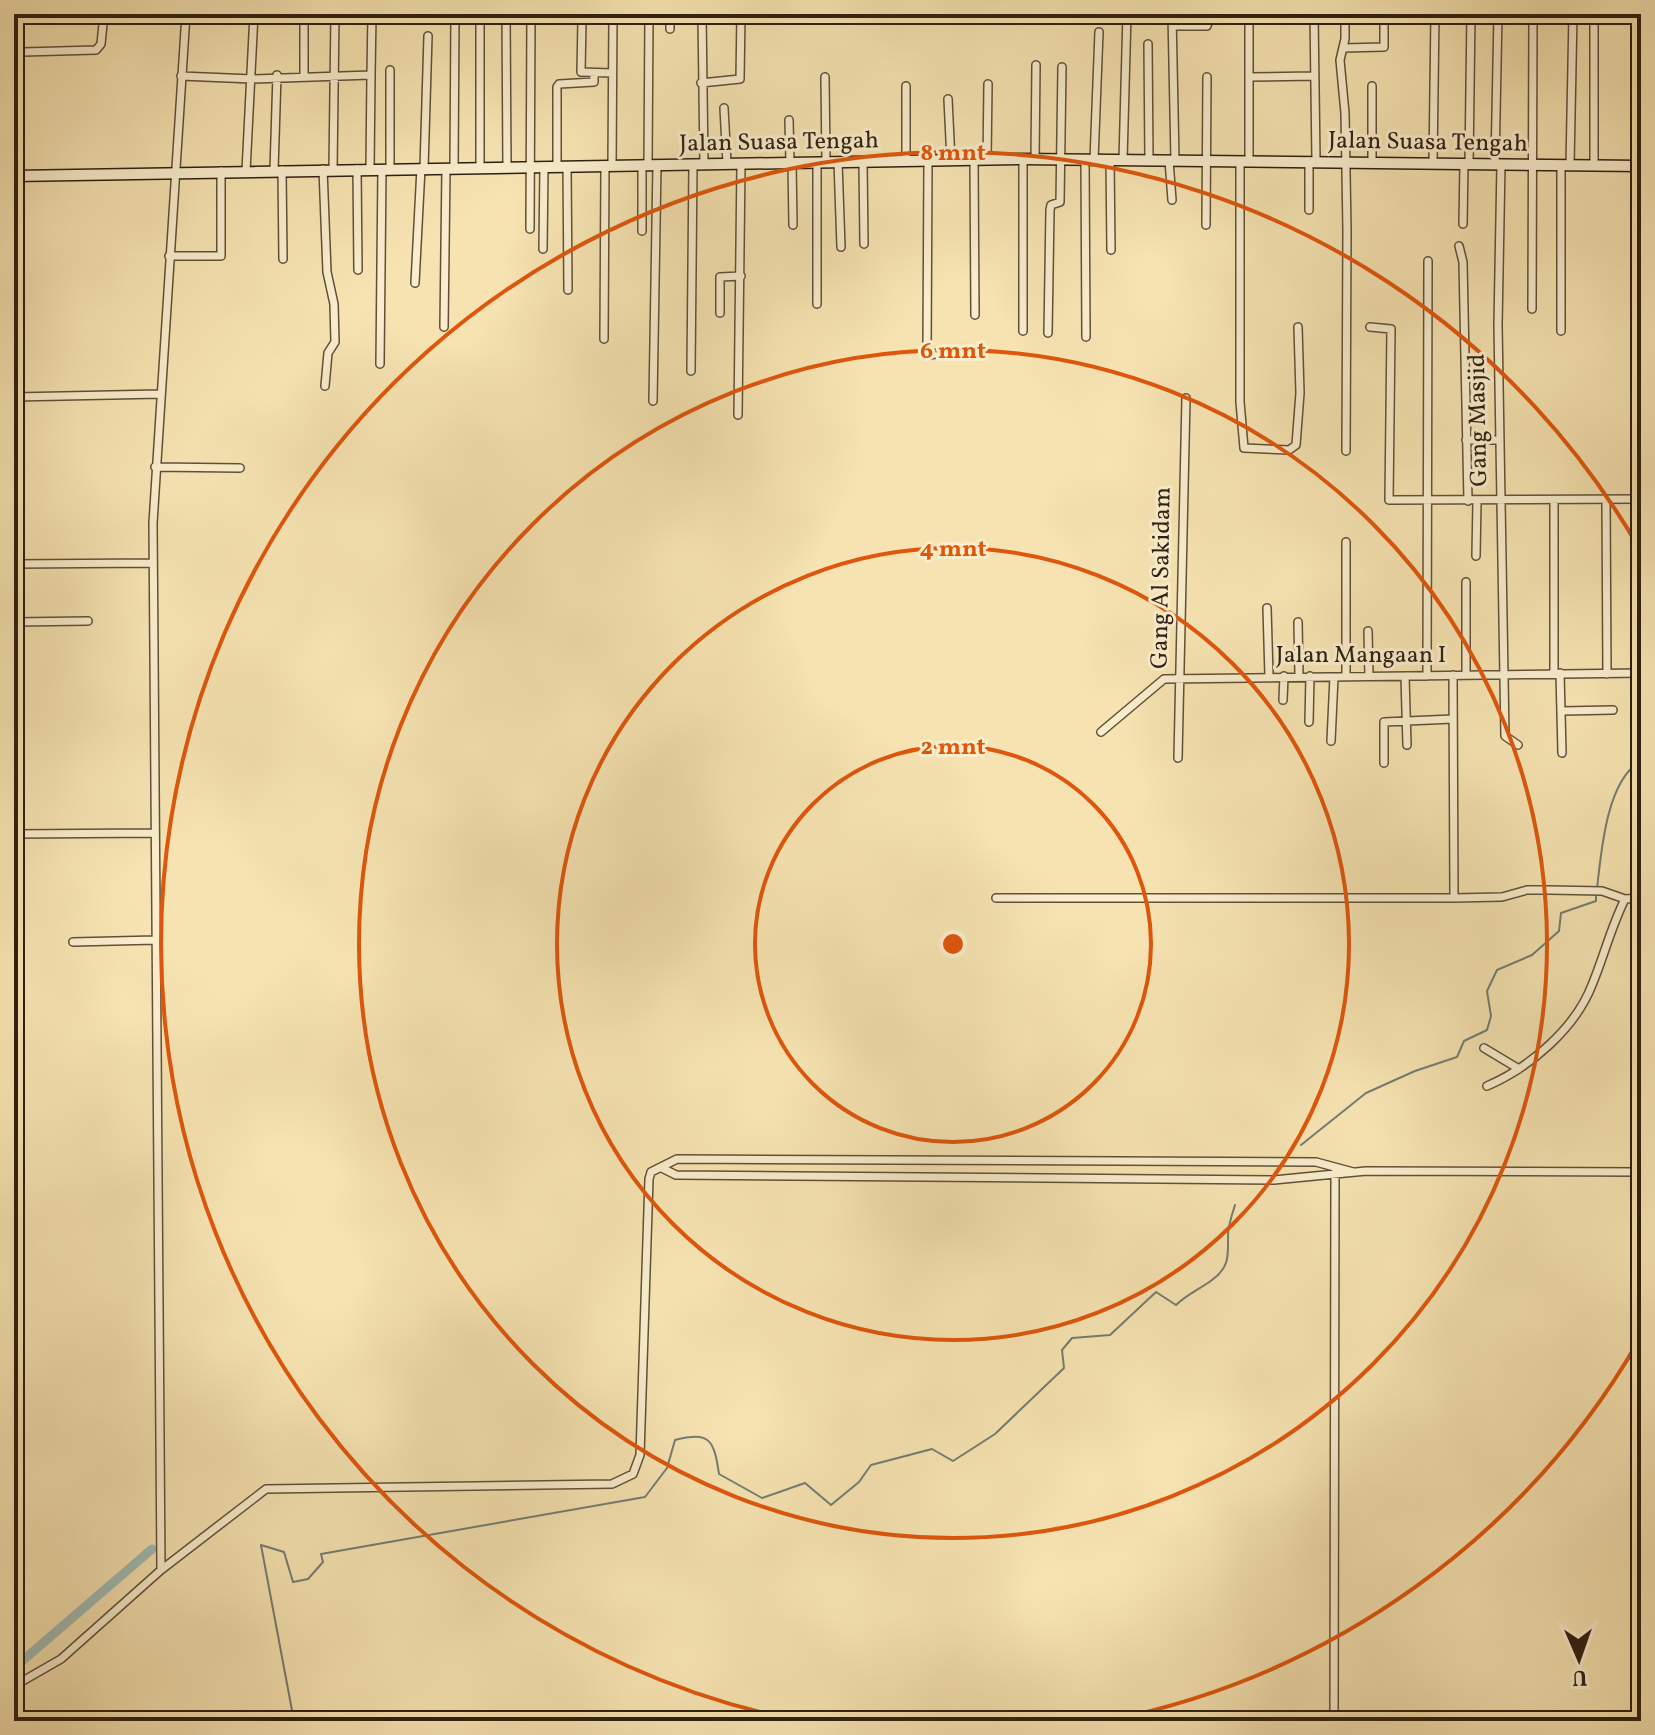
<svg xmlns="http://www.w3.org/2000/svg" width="1655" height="1735" font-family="Vollkorn,serif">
<rect width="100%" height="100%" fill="#f6e3b1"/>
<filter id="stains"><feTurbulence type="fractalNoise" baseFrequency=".0025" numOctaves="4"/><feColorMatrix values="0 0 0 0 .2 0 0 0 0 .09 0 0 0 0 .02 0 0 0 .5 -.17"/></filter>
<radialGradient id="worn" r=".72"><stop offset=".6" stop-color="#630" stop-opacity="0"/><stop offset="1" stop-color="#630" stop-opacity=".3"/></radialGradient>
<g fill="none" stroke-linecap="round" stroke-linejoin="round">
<!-- stream -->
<path stroke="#727d73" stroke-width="2" d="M1597,889c4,-35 9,-109 44,-128
M1301,1145l65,-52 49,-22 42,-14 7,-16 23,-11 4,-14 -4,-25 10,-21 35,-15 27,-24 2,-18 35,-12v-6
M294,1721l-33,-176 23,7 9,30 15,-3 15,-17 -2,-8 324,-57 22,-29 8,-28c35,-9 39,0 44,34l43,24 43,-15 26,22 28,-23 12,-17 61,-16 21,12 42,-27 69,-66 -2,-18 10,-12 38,-3 46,-43 20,13c11,-11 24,-16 36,-25 18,-13 16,-25 16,-44 0,-10 4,-22 7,-31"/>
<!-- canal -->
<path stroke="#a0bcb5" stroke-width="9" d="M14,1668l138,-119"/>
<!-- street casing -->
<g stroke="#605039" stroke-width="10">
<path id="street" d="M480,14v153
M506,14l1,153
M670,14v15
M702,14l2,150
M1172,14l3,146
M1314,14l2,147
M1345,14v25l-5,21 5,53 2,118 -1,220
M582,20l-1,52 31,1
M1173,26h34l4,-12
M1148,44l1,116
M1343,48l41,-1v-33
M23,52l73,-2 5,-6 3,-30
M304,75v-61
M181,76l71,3 119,-4 1,-61
M825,77l1,85
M1249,77l65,-1
M701,83l39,-4 1,-65
M1372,86v76
M948,99l3,62
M724,108l3,56
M789,120l1,43
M1035,159l1,-94
M974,160l1,155
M987,160l1,-76
M1085,160l1,177
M1094,160l5,-128
M1110,160l1,90
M1123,160l4,-146
M1169,160l3,40
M906,161v-75
M928,161l-1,189 2,5 7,-1
M1240,161v241l4,46 45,2 7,-5 4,-52 -2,-66
M1249,161v-147
M1309,161v49
M838,162l3,85
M863,162l1,82
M792,163l1,62
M817,163v141
M1433,163l2,-149
M1469,163l2,-149
M1495,164l3,-150
M1501,164l-3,161 7,411 13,9
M648,165l1,-151
M1561,165v166
M1570,165l3,-151
M1594,165v-151
M557,166v-79l2,-3 35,-2v-8
M567,166l1,124
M612,166l1,-152
M390,168v-98
M424,168l4,-132
M454,168l1,-154
M323,169l4,103 7,32 1,38 -7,11 -3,33
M333,169l2,-155
M357,169l1,101
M370,169l1,-94
M274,170l3,-95
M282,170l1,89
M246,171l8,-157
M1463,224l1,-61
M1206,225l1,-148
M530,229l1,-215
M642,231v-66
M1459,246l4,16 5,239
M543,249l1,-83
M169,256h52v-85
M415,283l6,-115
M1532,309l1,-295
M720,313v-36l21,-1
M444,327l2,-159
M1370,327l21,2 -2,171 252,-1
M1023,331v-172
M1048,333l2,-123 1,-5 9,-3 2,-135
M604,339l1,-173
M380,364l2,-195
M691,371l2,-207
M14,397l146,-3
M653,401l4,-236
M738,415l3,-251
M1466,440h34
M155,467l85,1
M1606,499l1,175
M1554,500v174
M1346,542v135
M1476,556l1,-55
M14,564l139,-1
M1267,608l2,68
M14,622l74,-1
M1298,622l1,54
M1368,631l1,45
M1560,673l2,80
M1453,675l1,223
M1466,675v-93
M1427,676l1,-415
M1405,677l2,68
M1283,700l1,-24
M1562,711l51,-1
M1309,722l1,-46
M1101,732l63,-53 477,-6
M1331,741l3,-64
M1178,758l8,-360
M1384,763v-41l69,-3
M14,834l140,-1
M14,890h4
M996,898h458l48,-1 25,-7h23l52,1 23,8 16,-1
M73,942l83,-2
M1484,1048l35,21
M1487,1086c42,-18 88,-57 105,-101 12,-29 19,-58 33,-86
M662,1168l14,7 598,5 92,-9 275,1
M161,1570l-8,-1047 33,-509
M14,1686l47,-27 100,-89 105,-81 346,-5 21,-10 7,-19 9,-276 2,-7 26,-13 639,3 37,10
M1334,1721l1,-548"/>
</g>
<!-- secondary casing -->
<g stroke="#2e1f11" stroke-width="13">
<path id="secondary" d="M14,176l1009,-17 618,7"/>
</g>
<!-- street -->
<use href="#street" stroke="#f9edcc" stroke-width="7"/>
<!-- secondary -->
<use href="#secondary" stroke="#f9edcc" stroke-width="10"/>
</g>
<!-- distance rings -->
<g fill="none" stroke="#df560c" stroke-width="4">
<circle cx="953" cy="944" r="198"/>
<circle cx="953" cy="944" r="396"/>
<circle cx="953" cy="944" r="594"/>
<path d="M1639 1340A792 792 0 0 1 1111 1720M795 1720A792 792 0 1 1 1639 548"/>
</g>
<g text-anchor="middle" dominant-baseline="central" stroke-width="6" stroke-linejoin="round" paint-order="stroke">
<!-- street labels -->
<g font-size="24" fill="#2e1f11" stroke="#f9edcc">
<text transform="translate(779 143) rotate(-1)">Jalan Suasa Tengah</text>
<text transform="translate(1428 143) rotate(1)">Jalan Suasa Tengah</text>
<text transform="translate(1479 420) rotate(-91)">Gang Masjid</text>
<text transform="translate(1162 578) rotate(-89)">Gang Al Sakidam</text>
<text x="1361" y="656">Jalan Mangaan I</text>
</g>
</g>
<circle cx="953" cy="944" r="12" fill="#df560c" stroke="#f9edcc" stroke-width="4"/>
<g font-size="24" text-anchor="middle" font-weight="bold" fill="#df560c" stroke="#f9edcc" stroke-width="6" stroke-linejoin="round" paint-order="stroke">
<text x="953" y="160">8 mnt</text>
<text x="953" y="358">6 mnt</text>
<text x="953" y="556">4 mnt</text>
<text x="953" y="754">2 mnt</text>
</g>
<!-- margin -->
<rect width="1655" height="1735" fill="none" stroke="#f6e3b1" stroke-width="48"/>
<rect x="16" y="16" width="1623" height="1703" fill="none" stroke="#2e1f11" stroke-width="4"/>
<rect x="24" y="24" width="1607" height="1687" fill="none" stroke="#2e1f11" stroke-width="2"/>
<!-- north arrow -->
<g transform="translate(1579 1659) rotate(178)" stroke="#f9edcc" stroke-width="6" paint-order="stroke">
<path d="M0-6L14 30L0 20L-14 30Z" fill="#2e1f11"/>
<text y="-12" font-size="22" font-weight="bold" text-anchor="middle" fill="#2e1f11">U</text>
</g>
<rect width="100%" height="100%" filter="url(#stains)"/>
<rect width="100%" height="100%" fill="url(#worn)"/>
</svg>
